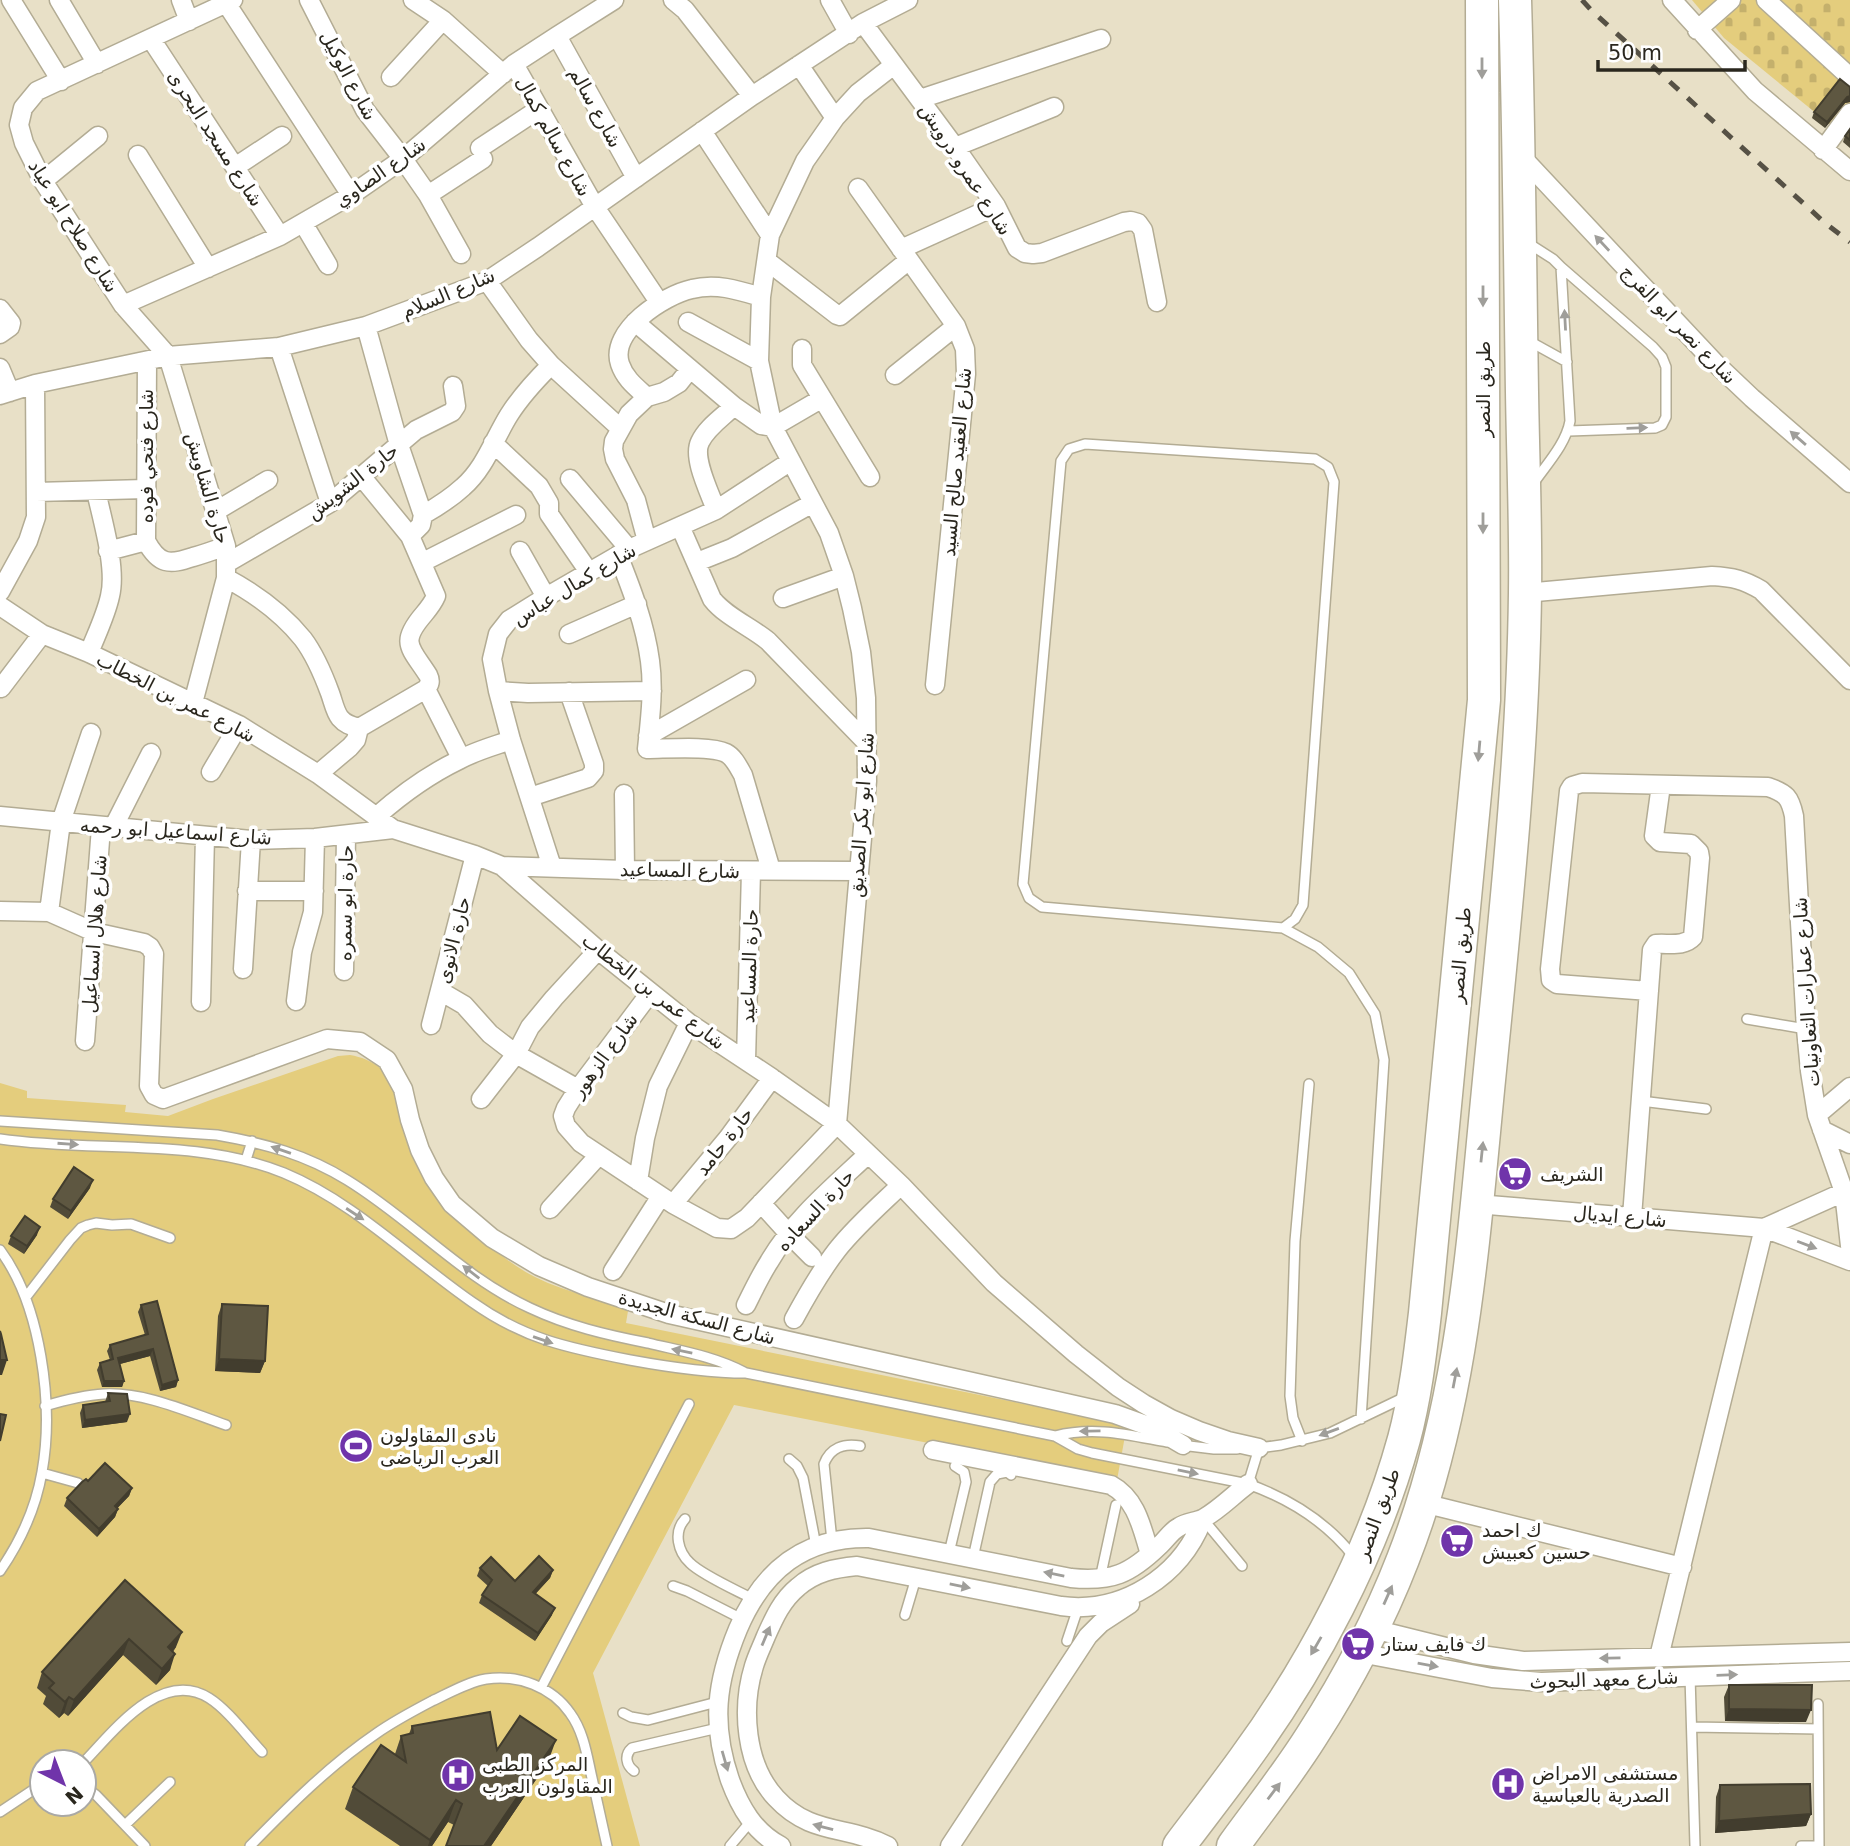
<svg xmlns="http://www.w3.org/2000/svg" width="1850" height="1846" font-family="'DejaVu Sans','Noto Naskh Arabic',sans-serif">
<defs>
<pattern id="cemetery-stones" width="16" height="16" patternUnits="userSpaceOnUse" patternTransform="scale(1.75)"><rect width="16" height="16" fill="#e4cd7d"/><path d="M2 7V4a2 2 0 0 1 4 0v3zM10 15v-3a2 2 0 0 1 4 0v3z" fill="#c4b06c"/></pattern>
</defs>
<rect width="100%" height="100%" fill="#e8e0c7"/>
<!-- grass -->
<path fill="#e4cd7d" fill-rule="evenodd" d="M350,1055c23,4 39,16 47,38 4,12 3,25 6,37 3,12 8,24 15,35 12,19 29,36 45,52 14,13 27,30 42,41 35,28 81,39 124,47l-3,18 501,102 -10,55 -383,-75 -141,268 47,173h-640v-763l27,8v7l99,7 -1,7 43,4 45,-17 125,-43zM42,1762h42v42h-42z"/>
<!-- cemetery -->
<path fill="url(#cemetery-stones)" d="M1692,0h158v141l-126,-103z"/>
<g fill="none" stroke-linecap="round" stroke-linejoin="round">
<!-- lane casing -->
<g stroke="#b3ac94" stroke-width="12">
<path id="lane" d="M1528,243l25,16 8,8 9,154c-4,23 -24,44 -37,63
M1561,267l92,80 9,10 4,10v50l-4,8 -7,3 -86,3
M1529,341l38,21
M1283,928l12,-9 8,-14 31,-423 -6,-15 -13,-8 -230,-15 -16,5 -8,12 -38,423 6,14 13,9 241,21 35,19 31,26 26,41 9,46 -23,359
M1747,1019l59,10
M1641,1101l65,8
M0,1121l217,14c47,8 90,20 130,45 64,39 115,97 183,128 38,18 77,27 118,35 33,8 65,13 96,29
M0,1139c93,14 195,-2 284,34 70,29 126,86 188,129 52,37 96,46 158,58 38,7 76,13 116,13l309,63 23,13 14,4 156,31c42,15 78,37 106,73
M246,1160l6,-19
M0,1250c41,55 54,155 42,222 -6,35 -22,70 -42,99
M26,1297l44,-57 11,-12 7,-3 8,-2 16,2 19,-1 39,14
M45,1406c20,-6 39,-11 59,-12 42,-2 84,18 122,31
M1055,1436c40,-10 73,-1 112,6
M1302,1441l-9,-23 -3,-22 5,-155 14,-157
M1181,1445l33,4h23
M1258,1448l23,-3 49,-12 75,-36
M789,1459l8,7 6,12 13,68
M42,1473l36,10
M1248,1484l11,-36
M685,1519c-12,13 -7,33 5,44 12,12 46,27 63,36
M1203,1519l39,47
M832,1541l-8,-77c6,-16 20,-21 36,-18
M949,1553l17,-71 -2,-10 -9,-6
M973,1558l17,-76 7,-8 10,-2 4,3
M1100,1579l16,-74
M673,1586l14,5 55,28
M905,1615l11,-37
M1067,1641l11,-33
M1690,1676l5,170
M541,1688l148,-284
M1818,1704l1,142
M623,1713l8,4 17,3 69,-18
M1692,1727l126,2
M84,1762c29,-30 77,-94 125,-64 19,12 37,37 53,54
M634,1771c-8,-6 -10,-16 -2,-23l86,-20
M84,1786l12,9 49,51
M0,1812l42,-28
M125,1825l45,-43
M250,1846c39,-40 80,-81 127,-113 17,-12 36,-22 55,-32 17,-8 36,-19 54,-22 32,-5 66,8 84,34 14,19 17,43 22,65 5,23 10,45 15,68
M730,1846l21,-25
M1801,1846h18"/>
</g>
<!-- street casing -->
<g stroke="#b3ac94" stroke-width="21">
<path id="street" d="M11,0l50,81
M59,0l38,64
M181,0l8,21
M309,0l56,110 38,49 25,36 33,59
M413,0l30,20 60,54
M673,0l12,10 67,86
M830,0l19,34
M1672,0l83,91 95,80
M1766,0l84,77
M226,3l125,192
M863,23l92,124 41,59 21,42 8,5 8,1 9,-1 82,-31 7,-1 7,2 5,7 14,72
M1697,30l34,-30
M557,36l79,142
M151,39l129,197
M514,64l81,143 64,95
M799,65l36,53
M391,77l52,-57
M920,99l181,-60
M702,131l68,104
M955,147l99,-40
M480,148l59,-39
M1823,150l27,-37
M138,155l70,113
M1520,155l194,207 38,36 98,85
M235,167l47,-31
M43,181l55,-45
M858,188l98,138 9,23 1,25 -31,311
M428,195l55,-36
M303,223l25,42
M901,249l95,-43
M767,261l70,54 3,1 69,-56
M487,281l42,59 22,25 69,63
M123,305l157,-69 71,-41 52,-36 111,-95 43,-28 57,-36
M0,309l11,14 -1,4 -10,7
M635,322l99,84 27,19 12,2 48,-28
M688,322l71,39
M366,326l33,119 24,70 -2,10 -11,11
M279,347l51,156
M802,349v16l68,112
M147,361l-1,180c13,24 23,24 47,16 11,-3 22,-7 33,-11
M0,368l10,24
M895,375l61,-49
M0,395l35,-11 133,-28 111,-9 87,-21 121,-45 51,-34 214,-151 111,-73 45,-23
M647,397c-11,-10 -22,-18 -27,-33 -11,-33 44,-69 72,-75 24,-6 46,1 69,8
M493,443l46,43 10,17v11l40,58
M570,479l59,70
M36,492l109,-3
M716,510c-6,-17 -24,-52 -16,-68 7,-15 23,-25 34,-36
M216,511l52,-31
M423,515c14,-8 28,-17 40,-28 22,-19 31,-48 46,-72 12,-19 26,-34 42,-50
M680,526l32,73c13,17 39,28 56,42l99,102
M647,541l-11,-41 -21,-41 -2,-10 1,-8 15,-27 18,-17 17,-5 15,-9 11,-14
M108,551l38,-10
M520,551l26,46
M618,555c14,35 27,69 32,106 4,29 0,59 -3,88 19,0 63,-4 79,4 8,4 13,15 17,22l28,95
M423,562l93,-47
M697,562l35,-14 81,-45
M227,563l103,-60 86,-73 36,-18 4,-6 -3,-20
M226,578c30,16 56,35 77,61 12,16 20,35 27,54 3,8 5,19 10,25 6,7 12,8 19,10
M0,592l28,-51 8,-24 -1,-133
M1525,593l187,-17c21,1 32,4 49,14l89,90
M783,598l61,-22
M0,606l42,28 47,19 150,72 79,49 75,55 82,26 27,11 96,84 91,73 83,55 65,46 64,61 93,98 82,71 42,33 26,17 27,15 28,12 29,10 31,7
M569,634l68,-30
M89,653c7,-18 17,-38 21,-57 7,-28 -8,-77 -14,-105
M1,688l41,-54
M426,689l35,69
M498,691l30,2 124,-2
M193,703l33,-125v-32l-58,-190 -45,-51 -80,-124 -19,-38 -5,-18 4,-17 14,-17 196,-91
M359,728l67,-39c4,-5 5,-8 2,-14 -18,-28 -29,-32 -4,-61 5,-6 9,-11 12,-18l-26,-60 -49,-60
M648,736l98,-56
M211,772l28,-47
M318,774l32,-27 6,-7 3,-12
M624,794l1,76
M530,797l58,-19 6,-7v-7l-25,-72
M0,816l251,24 64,-2 78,-9
M377,816c25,-22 51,-41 82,-56 16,-9 35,-14 52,-20
M113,828l38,-75
M502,866l123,4 233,1
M552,867l-41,-127 -13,-49 -6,-32 6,-25 11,-14 37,-23 83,-48 87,-39 75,-49
M247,891h67
M0,911l49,1 45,20 50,11 6,4 4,7 -5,132 5,9 9,4 164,-60 33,3 27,18 16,29 7,31 10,30 14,28 18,26 40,34 47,28 49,21 81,27 446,100 39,14 29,17
M49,912l12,-90 30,-89
M243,969l8,-129
M344,971l2,-136
M440,991l24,14 26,29 26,20 62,35
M1649,991l-92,-7 -6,-4 -1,-11 19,-178 3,-5 10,-3 186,4c18,6 22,10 26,29l12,213 4,42 7,44 27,77 6,54
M650,993l-72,96 -12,19 -3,8 3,10 15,17 92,61 44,24 14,1 16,-11 90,-94 30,-343 -1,-83 -5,-46 -9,-44 -8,-32 -15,-43 -56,-106 -14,-66 2,-64 9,-62 35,-74 30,-43 23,-25 36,-28
M296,1001l6,-49 11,-40 2,-74
M201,1002l4,-166
M431,1025l44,-170
M85,1041l16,-214
M746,1060l5,-189
M481,1099l35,-45 14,-27 24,-29 44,-48
M1817,1115l33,-28
M1822,1130l28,14
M638,1181l7,-43 13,-52 31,-63
M761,1203l28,31 23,23
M673,1204l55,-66 44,-60
M1477,1204l287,24 86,33
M550,1209l49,-54
M1632,1217l20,-267 4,-6c13,-1 28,3 37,-7l7,-79 -1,-6 -8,-8 -31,-2 -6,-6 7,-51
M1764,1228l80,-36
M613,1271l48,-75
M746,1305c7,-14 14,-29 23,-43 24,-42 64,-75 99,-108
M794,1319c13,-24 26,-47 43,-69 19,-24 42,-44 64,-65
M933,1450l178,35c26,14 31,44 39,69
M1423,1503l259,64
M1373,1629l101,25 49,7 327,-9
M1360,1653l132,25 49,4 309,-11
M1659,1657l105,-429
M781,1846c-27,-14 -41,-39 -51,-66 -19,-56 -14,-98 8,-151 25,-59 66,-92 131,-91l202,40c41,4 59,-4 88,-32 7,-6 12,-15 20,-19 7,-5 18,-5 25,-9 16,-9 29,-23 44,-34
M888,1846c-41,-21 -77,-10 -112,-48 -31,-33 -35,-90 -22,-132 3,-10 8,-20 12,-30 8,-18 16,-36 32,-49 17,-15 37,-19 59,-21l204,40c62,8 120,-30 142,-87
M950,1846l138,-210 13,-13 29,-19"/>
</g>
<!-- highway casing -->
<g stroke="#b3ac94" stroke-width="35">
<path id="highway" d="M1179,1846c21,-28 43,-56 64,-85 69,-94 130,-209 161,-322 11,-41 16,-83 21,-126l59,-613 -2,-700
M1233,1846c26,-36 54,-71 78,-109 36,-56 68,-116 92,-178 60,-153 70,-317 86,-479 16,-162 34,-324 36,-487 1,-66 -2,-134 -3,-201 -2,-130 -3,-261 -7,-392"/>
</g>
<!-- lane -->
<use href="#lane" stroke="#fff" stroke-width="9"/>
<!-- street -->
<use href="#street" stroke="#fff" stroke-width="18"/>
<!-- highway -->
<use href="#highway" stroke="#fff" stroke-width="32"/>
<!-- rail -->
<path stroke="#565145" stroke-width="5" stroke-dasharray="12 12" stroke-linecap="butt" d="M1582,0l10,11 233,212 25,19"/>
</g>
<!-- wall -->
<path fill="#514b38" d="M1850,87v15l-5,1 -20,25 -13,-10 2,-6z
M1850,129v19l-7,-6 2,-6z
M90,1188l-22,31 -18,-12 3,-8z
M37,1235l-13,19 -16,-10 3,-8z
M222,1304l43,57 -5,12 -45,-2 3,-55z
M141,1305l37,75 -2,7 -16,4 -10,-35 -30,8 4,17 -2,6h-20l-5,-17 3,-7 10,-3 -3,-9 3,-6 35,-10 -7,-23z
M108,1393l19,29 -45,6 -2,-15 3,-8 22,-3z
M88,1481l44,7 -3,8 -12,12 1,1 -3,8 -18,20 -33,-31 3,-8z
M480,1568l35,13 38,-11 -3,8 -15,16 17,21 -17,26 -56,-38 3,-8 6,-9 -11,-10z
M125,1580l51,67 -3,5 -3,18 -14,15 -33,-30 -55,61 -4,-3 -5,5 -16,-14 3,-8 -9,-8 5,-16z
M1729,1685l77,37 -81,-1 -1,-24z
M412,1726l85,24 51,12 -57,84h-45l8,-21 -6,-3 -16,24h-32l-55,-37 8,-22 42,-33 6,-18 8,-2z
M1720,1785l91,29 -5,12 -91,7 1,-36z"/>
<!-- shaded-wall -->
<path fill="#423d2e" d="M1850,96v6l-5,1 -20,25 2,-6 20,-25z
M93,1180l-3,8 -22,31 3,-8z
M40,1227l-3,8 -13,19 3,-8z
M153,1349l-3,7 -34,9 2,-7z
M219,1359l46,2 -5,12 -45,-2z
M0,1360h7l-5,15h-2z
M178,1380l-2,7 -16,4 2,-6z
M104,1381h20l-2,6h-20z
M130,1414l-3,8 -45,6 3,-8z
M132,1488l-3,8 -17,18 3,-8z
M118,1509l-3,8 -18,20 2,-8z
M553,1570l-3,8 -20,22 3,-8z
M555,1608l-3,7 -17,26 3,-8z
M182,1632l-6,15 -14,16 6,-16z
M129,1639l-6,16 -55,61 6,-16z
M175,1654l-5,16 -14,15 6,-16z
M69,1697l-5,16 -5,5 6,-16z
M1729,1709l82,1 -5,12 -81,-1z
M556,1740l-8,22 -57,84h-7z
M456,1800l-8,22 -16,24h-4l2,-6z
M1811,1814l-5,12 -91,7 4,-12z"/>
<!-- building -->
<path fill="#5e5741" stroke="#423d2e" stroke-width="2" d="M1840,79l10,8v9l-3,1 -20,25 -13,-10z
M1850,129v11l-5,-4z
M74,1167l19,13 -22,31 -18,-12z
M25,1216l15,11 -13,19 -16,-10z
M157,1301l21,79 -16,5 -9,-36 -35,9 6,23h-20l-4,-18 13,-4 -3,-14 38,-11 -7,-29z
M222,1304l46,2 -3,55 -46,-2z
M0,1331l1,3 6,26h-7z
M108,1393l19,1 3,20 -45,6 -2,-15 27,-4z
M0,1414l6,1 -6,26z
M105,1463l27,25 -17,18 3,3 -19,20 -32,-31 15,-16 4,-3 2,2z
M539,1556l14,14 -20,22 22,16 -17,25 -56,-38 10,-15 -12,-12 11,-11 24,24z
M125,1580l57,52 -14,15 7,7 -13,15 -33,-30 -55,61 -5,-3 -4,5 -16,-14 5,-5 -12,-11z
M1729,1685h83l-1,25 -82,-1z
M490,1712l7,38 23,-34 36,24 -72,106h-38l16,-42 -6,-4 -26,40 -77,-53 28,-42 25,17 -5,-26 12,-3 -1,-7z
M1810,1784l1,30 -92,7 1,-36z"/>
<!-- one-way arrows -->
<defs><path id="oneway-solid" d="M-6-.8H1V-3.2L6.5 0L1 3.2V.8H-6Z" transform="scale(1.75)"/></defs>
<g fill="#9f9e9a">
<use href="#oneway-solid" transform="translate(1482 68) rotate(90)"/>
<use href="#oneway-solid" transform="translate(1602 243) rotate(-133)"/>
<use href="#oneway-solid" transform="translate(1483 296) rotate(90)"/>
<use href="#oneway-solid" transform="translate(1565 320) rotate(-93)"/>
<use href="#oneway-solid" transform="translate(1637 428) rotate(-2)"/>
<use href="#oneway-solid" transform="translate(1798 438) rotate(-139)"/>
<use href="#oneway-solid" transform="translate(1483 523) rotate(90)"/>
<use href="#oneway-solid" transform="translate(1479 751) rotate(95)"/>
<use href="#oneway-solid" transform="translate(68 1144) rotate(4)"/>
<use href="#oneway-solid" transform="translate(281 1150) rotate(-161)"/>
<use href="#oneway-solid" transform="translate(1482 1152) rotate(-84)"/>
<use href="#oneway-solid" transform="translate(355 1214) rotate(33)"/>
<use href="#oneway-solid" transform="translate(1807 1245) rotate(21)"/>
<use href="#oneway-solid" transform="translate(471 1272) rotate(-142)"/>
<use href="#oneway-solid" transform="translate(543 1340) rotate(19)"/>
<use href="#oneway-solid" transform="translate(682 1351) rotate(-169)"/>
<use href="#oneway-solid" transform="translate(1455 1378) rotate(-79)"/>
<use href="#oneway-solid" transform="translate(1090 1431) rotate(179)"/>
<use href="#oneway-solid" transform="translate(1329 1432) rotate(160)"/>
<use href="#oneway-solid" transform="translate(1188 1472) rotate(11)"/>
<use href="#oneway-solid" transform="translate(1054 1574) rotate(-169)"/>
<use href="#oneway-solid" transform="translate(960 1586) rotate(11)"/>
<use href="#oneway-solid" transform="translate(1388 1595) rotate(-66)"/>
<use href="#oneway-solid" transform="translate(766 1636) rotate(-67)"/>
<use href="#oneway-solid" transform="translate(1316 1646) rotate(120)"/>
<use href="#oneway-solid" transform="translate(1610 1658) rotate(179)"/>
<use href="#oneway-solid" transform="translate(1428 1665) rotate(10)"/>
<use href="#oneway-solid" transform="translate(1727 1675) rotate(-2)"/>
<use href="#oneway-solid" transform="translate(725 1761) rotate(74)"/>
<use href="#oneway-solid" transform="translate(1274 1791) rotate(-53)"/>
<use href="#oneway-solid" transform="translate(823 1827) rotate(-165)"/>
</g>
<!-- icons -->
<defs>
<g id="supermarket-disc" transform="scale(1.75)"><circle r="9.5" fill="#7034aa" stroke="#fff"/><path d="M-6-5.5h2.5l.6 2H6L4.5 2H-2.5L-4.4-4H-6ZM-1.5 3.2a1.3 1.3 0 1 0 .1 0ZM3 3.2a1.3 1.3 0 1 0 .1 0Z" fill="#fff"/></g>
<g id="stadium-disc" transform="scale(1.75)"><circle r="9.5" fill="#7034aa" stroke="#fff"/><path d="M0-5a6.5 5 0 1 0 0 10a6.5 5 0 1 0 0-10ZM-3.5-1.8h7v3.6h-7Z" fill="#fff"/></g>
<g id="hospital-disc" transform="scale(1.75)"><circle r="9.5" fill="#7034aa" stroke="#fff"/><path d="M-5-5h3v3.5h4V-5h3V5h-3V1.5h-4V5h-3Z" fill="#fff"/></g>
</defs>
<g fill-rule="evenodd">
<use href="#supermarket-disc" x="1515" y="1174"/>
<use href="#stadium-disc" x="356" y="1446"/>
<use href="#supermarket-disc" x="1457" y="1541"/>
<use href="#supermarket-disc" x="1358" y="1644"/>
<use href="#hospital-disc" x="458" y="1775"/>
<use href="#hospital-disc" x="1508" y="1784"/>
</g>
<g text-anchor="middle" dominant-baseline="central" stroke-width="7" stroke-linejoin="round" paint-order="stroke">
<!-- street labels -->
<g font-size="19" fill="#2a271e" stroke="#fff">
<text transform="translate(349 75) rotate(62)">شارع الوكيل</text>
<text transform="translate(596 107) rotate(61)">شارع سالم</text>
<text transform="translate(554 136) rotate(61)">شارع سالم كمال</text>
<text transform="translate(216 138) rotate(57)">شارع مسجد البحرى</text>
<text transform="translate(966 169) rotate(57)">شارع عمرو درويش</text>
<text transform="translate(380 172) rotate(-35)">شارع الصاوي</text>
<text transform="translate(74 226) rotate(58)">شارع صلاح ابو عياد</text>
<text transform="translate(448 293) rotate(-23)">شارع السلام</text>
<text transform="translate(1679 324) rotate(46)">شارع نصر ابو الفرج</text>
<text transform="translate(1483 389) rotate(-90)">طريق النصر</text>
<text transform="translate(146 456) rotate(-90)">شارع فتحي فوده</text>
<text transform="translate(956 462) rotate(-85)">شارع العقيد صالح السيد</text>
<text transform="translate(352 481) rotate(-38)">حارة الشويش</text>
<text transform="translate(208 488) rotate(74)">حارة الشاويش</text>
<text transform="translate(574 584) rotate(-31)">شارع كمال عباس</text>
<text transform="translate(176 697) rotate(27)">شارع عمر بن الخطاب</text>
<text transform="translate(861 815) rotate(-86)">شارع ابو بكر الصديق</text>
<text transform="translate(176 831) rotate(4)">شارع اسماعيل ابو رحمه</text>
<text transform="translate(680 870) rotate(1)">شارع المساعيد</text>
<text transform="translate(345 903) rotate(-89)">حارة ابو سمره</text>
<text transform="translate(94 934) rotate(-86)">شارع هلال اسماعيل</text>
<text transform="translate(453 940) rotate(-76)">حارة الانوى</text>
<text transform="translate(1460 955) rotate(-85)">طريق النصر</text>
<text transform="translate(749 966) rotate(-88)">حارة المساعيد</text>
<text transform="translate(654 991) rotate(38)">شارع عمر بن الخطاب</text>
<text transform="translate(1806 992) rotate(-94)">شارع عمارات التعاونيات</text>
<text transform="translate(604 1055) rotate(-54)">شارع الزهور</text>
<text transform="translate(724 1141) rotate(-52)">حارة حامد</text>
<text transform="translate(815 1210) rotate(-47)">حارة السعاده</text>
<text transform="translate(1620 1216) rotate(5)">شارع ايديال</text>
<text transform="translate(697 1317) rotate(15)">شارع السكة الجديدة</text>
<text transform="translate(1377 1514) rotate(-70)">طريق النصر</text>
<text transform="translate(1604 1679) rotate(-2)">شارع معهد البحوث</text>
</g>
<!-- poi labels -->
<g font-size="19" fill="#2a271e" stroke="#fff" text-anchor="start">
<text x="1540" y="1174">الشريف</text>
<text x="380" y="1435">نادى المقاولون<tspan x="380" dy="22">العرب الرياضى</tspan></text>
<text x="1482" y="1530">ك احمد<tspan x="1482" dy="22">حسين كعبيش</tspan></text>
<text x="1382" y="1644">ك فايف ستار</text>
<text x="482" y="1764">المركز الطبى<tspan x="482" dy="22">المقاولون العرب</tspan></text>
<text x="1532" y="1773">مستشفى الامراض<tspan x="1532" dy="22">الصدرية بالعباسية</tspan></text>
</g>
</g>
<!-- north arrow -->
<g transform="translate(63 1783) rotate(138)"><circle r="33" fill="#ffffff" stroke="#aaa9a5" stroke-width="2"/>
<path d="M0-5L12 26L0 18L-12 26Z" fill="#7034aa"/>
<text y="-10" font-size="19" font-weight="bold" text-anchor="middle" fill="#2a271e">N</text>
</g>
<!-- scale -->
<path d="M1598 60v10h147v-10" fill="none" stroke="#2a271e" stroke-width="3.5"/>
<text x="1608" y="60" font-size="21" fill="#2a271e" stroke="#ffffff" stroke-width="5" paint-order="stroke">50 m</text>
</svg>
